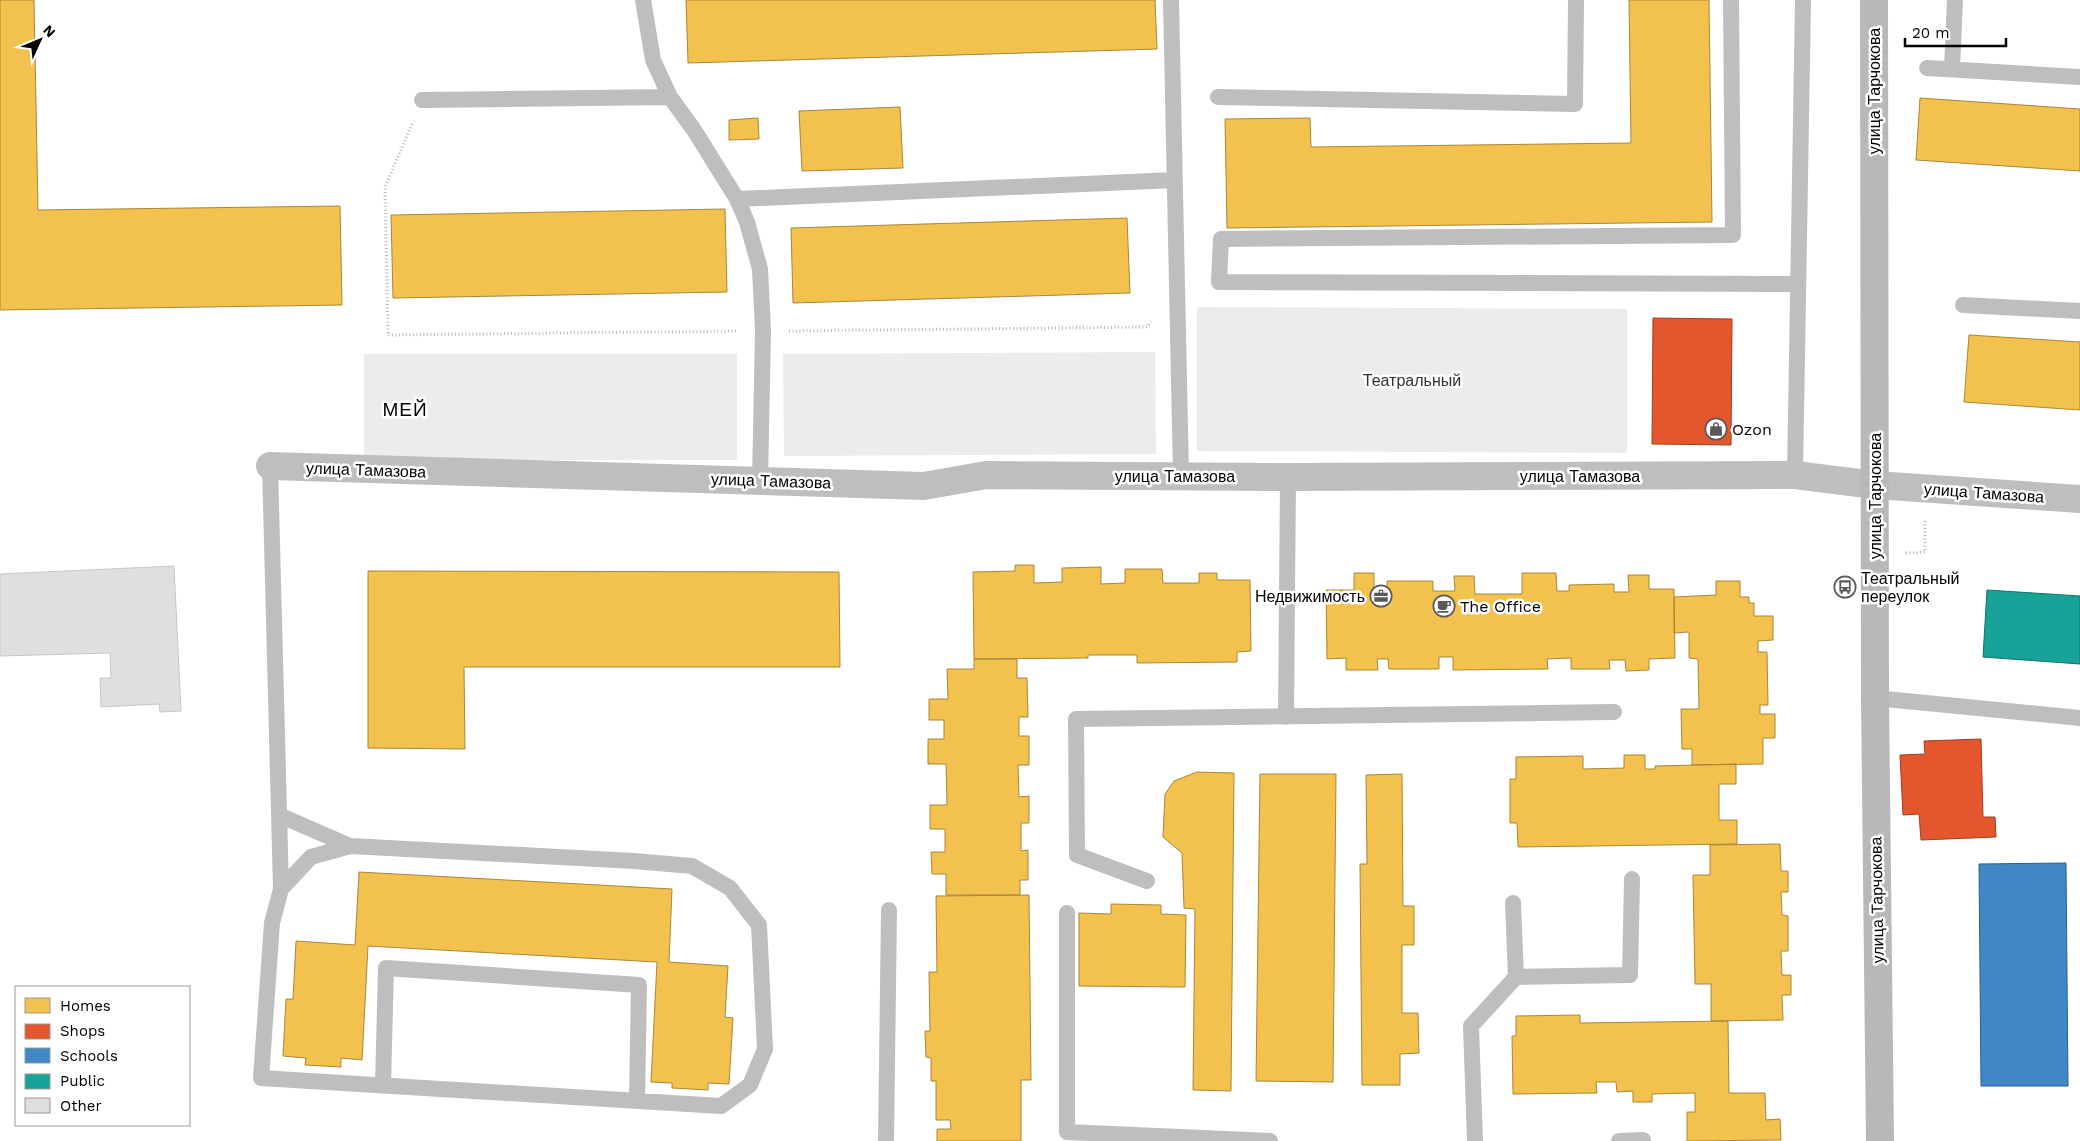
<svg xmlns="http://www.w3.org/2000/svg" width="2080" height="1141" font-family="'Work Sans',sans-serif">
<rect width="100%" height="100%" fill="#fff"/>
<!-- green -->
<path fill="#ececec" d="M1197,307l430,2v144l-430,-2z
M1155,352l1,102 -372,2 -1,-102z
M364,354h373v106h-373z"/>
<!-- homes -->
<path fill="#f2c14e" stroke="#a98737" d="M0,0h34l4,210 302,-4 2,99 -342,5z
M686,0h469l2,49 -469,14z
M1629,0h80l3,222 -485,6 -2,-109 85,-1 1,29 320,-4z
M1920,98l160,11v62l-164,-11z
M900,107l3,61 -101,3 -3,-60z
M758,118l1,21 -30,1v-20z
M725,209l2,83 -334,6 -2,-83z
M1127,218l3,75 -337,10 -2,-75z
M1969,335l111,7v68l-116,-8z
M1015,565h19v18l28,-1v-14l39,-1v17l24,-1v-14h37l1,14h36v-10h18v7h33l1,71 -14,1v10l-100,1v-8h-49v3l-114,1 -1,-87 42,-1z
M368,571l471,1 1,95h-376l1,82 -97,-1z
M1354,573h20v15h13v-7h46v10h22l-1,-15h20l1,18h47v-21h34l1,18h12v-6l45,-1v8h15l-1,-17h21v14h25l1,69 -26,1v11l-23,1 -1,-11h-16l1,9h-39v-11l-24,1 1,10 -95,1v-13h-14v12h-50l-1,-10h-11l1,11h-32v-12l-19,1 -1,-69h28z
M1716,581h24v16h9v6h5v13h19v24l-15,1v11h9l1,53h-8v9h15v24h-12v26l-71,1v-16h-10l-1,-40h18l-1,-50 -9,-1v-26l-15,1v-36l42,-2z
M974,659h43v19h10l1,39h-9v19h10v29h-11l1,32 10,-1v27h-8v28l7,-1v30h-8v15h-74v-21h-14l-1,-22h14v-23h-15v-24h17l-1,-41h-18v-25h16v-19h-15v-21h19l-1,-30h27z
M1624,755h21v14h10v-3l81,-2v20h-17v36h18v24l-219,3 -1,-24h-7v-44h6v-22l67,-1v13l41,-1z
M1197,772l37,1 -3,318 -38,-1 2,-181 -11,-1 -2,-55 -19,-16 2,-43 9,-13z
M1260,774h76l-3,308 -77,-1z
M1402,774l1,132h11v39h-12v68h16l1,40 -19,1v31h-38l-2,-221h7l-1,-89z
M1780,844l1,27h7v21h-7l1,23 6,1v35h-7l1,24h9v20h-9l1,25 -72,1v-37h-16l-2,-109h17v-30z
M359,872l313,17 -3,73 59,4 -3,51 8,1 -4,66 -21,-1v7l-36,-2v-5l-21,-1 6,-120 -289,-16 -6,114 -21,-2v9l-36,-2 1,-7 -23,-2 3,-57h7l3,-58 59,4z
M1029,895l2,185h-10v61h-84v-12h14l-1,-9h-14v-39h-5v-23l-5,-1 -1,-26h5l-1,-59h8l-1,-76z
M1111,904l50,1v9l25,1 -1,72 -106,-1v-73l32,1z
M1580,1015v8l148,-2 1,72h36l1,27 14,-1 1,21 -94,1v-29h8v-19l-43,1v8h-19v-11l-16,1 -1,-10h-20l1,11 -84,1 -1,-58h4v-20z"/>
<!-- shops -->
<path fill="#e4572e" stroke="#a03d20" d="M1653,318l79,1 -1,126 -79,-1z
M1981,739l2,78h12l1,20 -75,3 -2,-26 -16,1 -3,-60 25,-1 -1,-13z"/>
<!-- schools -->
<path fill="#3f88c5" stroke="#2c5f8a" d="M2066,863l2,223h-87l-2,-222z"/>
<!-- public -->
<path fill="#17a398" stroke="#10726a" d="M1987,590l93,6v68l-97,-7z"/>
<!-- building -->
<path fill="#dfdfdf" stroke="#c7c7c7" d="M174,566l7,145 -21,1 -1,-8 -58,3 -1,-29h11l-1,-25 -110,3v-82z"/>
<g fill="none" stroke-linecap="round" stroke-linejoin="round">
<!-- path -->
<path stroke="#b9b9b9" stroke-width="3" stroke-dasharray="1 2.5" stroke-linecap="butt" d="M412,124l-27,63 3,148 350,-4
M789,331l358,-4 4,-5
M1906,553l19,-1v-31"/>
<!-- lane -->
<path stroke="#bebebe" stroke-width="16" d="M643,0l10,60 17,37 24,33 43,69 10,23 13,47 3,62 -3,150
M1171,0l10,476
M1731,0l2,235 -512,4 -2,43 579,2
M1927,68l153,9
M1952,69l3,-69
M1218,97l357,7 1,-104
M422,100l248,-3
M737,199l438,-19
M1963,305l117,6
M270,466l11,423 -9,34 -11,155 460,28 29,-21 15,-36 -6,-124 -29,-37 -38,-22 -58,-5 -284,-15 -39,11 -30,32
M1795,475l8,-475
M1875,698l205,20
M1286,717l2,-240
M279,815l71,31
M1147,881l-70,-26 -1,-136 538,-7
M1513,903l3,74
M1067,913v219l203,9
M383,1085l3,-117 253,17 -2,116
M886,1141l3,-231
M1475,1141l-4,-115 45,-49 114,-2 2,-96
M1619,1141l24,-1"/>
<!-- street -->
<path stroke="#bebebe" stroke-width="28" d="M270,466l654,20 62,-11 302,2 507,-2 80,10 205,14"/>
<!-- secondary -->
<path stroke="#b8b8b8" stroke-width="28" d="M1874,0l1,698 5,443"/>
</g>
<!-- icons -->
<defs>
<g id="shop-ring" transform="scale(1.125)"><circle r="9.5" fill="#fff" stroke="#595959" stroke-width="1.5"/><path d="M-5-2.5h2.3a2.7 3.5 0 0 1 5.4 0H5L5.5 6h-11ZM-1.5-2.5h3a1.5 2.3 0 0 0-3 0Z" fill="#595959"/></g>
<g id="bus-ring" transform="scale(1.125)"><circle r="9.5" fill="#fff" stroke="#595959" stroke-width="1.5"/><path d="M-5-6H5V4H4V6H2V4H-2V6H-4V4H-5ZM-3.5-4V0h7V-4ZM-3.5 1.2v1.5H-2V1.2ZM2 1.2v1.5H3.5V1.2Z" fill="#595959"/></g>
<g id="office-ring" transform="scale(1.125)"><circle r="9.5" fill="#fff" stroke="#595959" stroke-width="1.5"/><path d="M-6-3h4V-5.5h4V-3h4V5H-6ZM-1-4.5V-3h2v-1.5ZM-6 0V1H6V0Z" fill="#595959"/></g>
<g id="cafe-ring" transform="scale(1.125)"><circle r="9.5" fill="#fff" stroke="#595959" stroke-width="1.5"/><path d="M-5.5-4.5H6V0H3Q3 3.5 0 3.5H-2.5Q-5.5 3.5-5.5 0ZM3-3.2v2h1.7v-2ZM-6 4.5H4V6H-6Z" fill="#595959"/></g>
</defs>
<g fill-rule="evenodd">
<use href="#shop-ring" x="1716" y="429"/>
<use href="#bus-ring" x="1845" y="587"/>
<use href="#office-ring" x="1381" y="596"/>
<use href="#cafe-ring" x="1444" y="606"/>
</g>
<g text-anchor="middle" dominant-baseline="central" stroke-width="5" stroke-linejoin="round" paint-order="stroke">
<!-- street labels -->
<g font-size="16" fill="#000" stroke="#fff">
<text transform="translate(1874 91) rotate(-90)">улица Тарчокова</text>
<text transform="translate(366 470) rotate(2)">улица Тамазова</text>
<text x="1175" y="476">улица Тамазова</text>
<text x="1580" y="476">улица Тамазова</text>
<text transform="translate(771 481) rotate(2)">улица Тамазова</text>
<text transform="translate(1984 493) rotate(4)">улица Тамазова</text>
<text transform="translate(1875 496) rotate(-90)">улица Тарчокова</text>
<text transform="translate(1877 900) rotate(-91)">улица Тарчокова</text>
</g>
<!-- park labels -->
<g font-size="16" fill="#333" stroke="#fff">
<text x="1412" y="380">Театральный</text>
</g>
<!-- poi labels -->
<g font-size="16" fill="#000" stroke="#fff" text-anchor="start">
<text x="1732" y="429">Ozon</text>
<text x="1861" y="578">Театральный<tspan x="1861" dy="18">переулок</tspan></text>
<text x="1365" y="596" text-anchor="end">Недвижимость</text>
<text x="1460" y="606">The Office</text>
</g>
<!-- quarter labels -->
<g font-size="19" letter-spacing="1" fill="#000" stroke="#fff">
<text x="405" y="409">МЕЙ</text>
</g>
</g>
<!-- legend -->
<rect x="15" y="986" width="175" height="140" fill="#ffffff" stroke="#999999"/>
<rect x="25" y="998" width="25" height="15" fill="#f2c14e" stroke="#999999"/>
<text x="60" y="1011" font-size="15" fill="#000000">Homes</text>
<rect x="25" y="1024" width="25" height="15" fill="#e4572e" stroke="#999999"/>
<text x="60" y="1036" font-size="15" fill="#000000">Shops</text>
<rect x="25" y="1048" width="25" height="15" fill="#3f88c5" stroke="#999999"/>
<text x="60" y="1061" font-size="15" fill="#000000">Schools</text>
<rect x="25" y="1074" width="25" height="15" fill="#17a398" stroke="#999999"/>
<text x="60" y="1086" font-size="15" fill="#000000">Public</text>
<rect x="25" y="1098" width="25" height="15" fill="#dfdfdf" stroke="#999999"/>
<text x="60" y="1111" font-size="15" fill="#000000">Other</text>
<!-- north arrow -->
<g transform="translate(40 40) rotate(46)" stroke="#ffffff" stroke-width="4" paint-order="stroke">
<path d="M0-4L9 19L0 12L-9 19Z" fill="#000000"/>
<text y="-8" font-size="14" font-weight="bold" text-anchor="middle" fill="#000000">N</text>
</g>
<!-- scale -->
<path d="M1905 38v8h101v-8" fill="none" stroke="#000000" stroke-width="2.5"/>
<text x="1912" y="38" font-size="15" fill="#000000" stroke="#ffffff" stroke-width="4" paint-order="stroke">20 m</text>
</svg>
